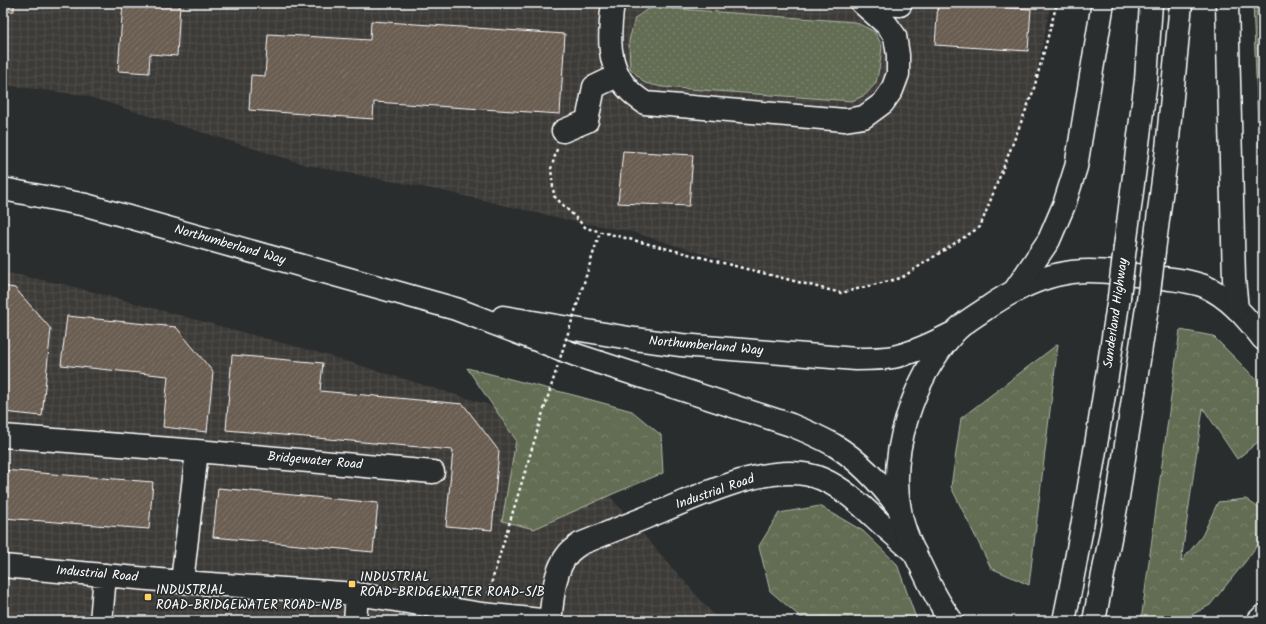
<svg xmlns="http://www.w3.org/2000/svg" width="1266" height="624" font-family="Kalam,sans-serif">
<defs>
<pattern id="industrial-grid" width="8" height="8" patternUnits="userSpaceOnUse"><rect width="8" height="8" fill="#3d3b38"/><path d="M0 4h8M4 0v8" fill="none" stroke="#504f4c"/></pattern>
<pattern id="grass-dots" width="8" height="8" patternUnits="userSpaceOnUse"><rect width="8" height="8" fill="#626d53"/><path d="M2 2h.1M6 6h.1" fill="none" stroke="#7a836d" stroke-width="1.8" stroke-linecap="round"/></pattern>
<pattern id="forest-crowns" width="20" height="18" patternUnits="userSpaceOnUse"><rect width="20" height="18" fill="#626d53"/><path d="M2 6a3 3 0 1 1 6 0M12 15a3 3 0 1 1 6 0" fill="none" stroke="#7a836d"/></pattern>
<pattern id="building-hatch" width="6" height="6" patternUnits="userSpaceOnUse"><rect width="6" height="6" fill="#6a5d51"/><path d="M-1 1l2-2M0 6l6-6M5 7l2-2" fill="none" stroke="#80756b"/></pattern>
</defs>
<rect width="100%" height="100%" fill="#2a2d2e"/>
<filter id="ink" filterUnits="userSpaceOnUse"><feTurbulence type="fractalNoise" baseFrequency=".025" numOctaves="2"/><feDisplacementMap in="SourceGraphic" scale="8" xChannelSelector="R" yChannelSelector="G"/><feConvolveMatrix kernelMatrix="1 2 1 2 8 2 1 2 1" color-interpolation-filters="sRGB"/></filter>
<g filter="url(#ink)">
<!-- industrial -->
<path fill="url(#industrial-grid)" d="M3,3h1048l-18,89 -53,135 -79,51 -60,15 -67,-17 -145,-45 -52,-9 -134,-31 -136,-26 -224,-70 -80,-10z
M3,272l64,13 249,67 173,53 96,63 134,153h-716z"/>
<!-- grass -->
<path fill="url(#grass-dots)" stroke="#b0b6a9" d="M651,7l204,15 20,10 7,14 -2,18 -4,19 -11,12 -13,6 -190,-14 -17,-4 -15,-15 -1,-27 6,-23z"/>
<!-- forest -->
<path fill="url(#forest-crowns)" stroke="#b0b6a9" d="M1253,3h10v182l-3,-11z
M1180,330l33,6 48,48 2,16v38l-26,21 -34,-51 -22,154 21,-26 16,-34 28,-3 17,12v26l-18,25 -35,43 -30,16h-39z
M1058,344l-29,241 -38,-17 -40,-81 10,-69z
M467,368l110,28 55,15 29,24 2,38 -48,20 -81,36 -32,-8 14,-81z
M820,506l43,25 34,33 20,57h-112l-35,-30 -11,-45 20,-33z"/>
<!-- building -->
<path fill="url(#building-hatch)" stroke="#fff" d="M3,3h11v8h-11z
M123,3h57l-3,53 -27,-2 -1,19 -31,-2z
M938,3l93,6 -3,42 -93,-6z
M371,21l194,13 -5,80 -186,-12 -1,17 -124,-9 2,-35 14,1 3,-42 102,6z
M623,151l70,4 -4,51 -71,-3z
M3,286l12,2 36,41 -9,87 -39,-4v-50l3,-32h-3z
M67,316l109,11 37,45 -6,60 -44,-5 5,-51 -107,-11z
M232,355l91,8 -3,28 143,13 36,47 -7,79 -46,-4 7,-76 -227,-20z
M3,470l150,12 -4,47 -146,-11z
M218,488l160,15 -5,49 -160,-15z"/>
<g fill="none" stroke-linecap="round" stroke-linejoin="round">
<!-- minor casing -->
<g stroke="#fff" stroke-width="25">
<path id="minor" d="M613,3c-4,30 -7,63 15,86 5,6 11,10 17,14l200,17 19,-3 19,-14 9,-13 6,-16v-19l-3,-19 -8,-11 -25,-22
M871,3l29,2v-2
M563,131l24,-10 7,-34 23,-11
M3,436l194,15 236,21
M3,566l179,16 175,12 125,20 69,7
M182,582l15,-131
M101,621l4,-46
M355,621l2,-27
M550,621c3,-22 3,-49 18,-67 3,-4 8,-7 12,-10 28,-11 55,-22 82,-33 43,-18 115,-52 160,-32 21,9 38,25 54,40 13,12 26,23 39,34"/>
</g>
<!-- major casing -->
<g stroke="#fff" stroke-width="25">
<path id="major" d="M3,189l83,16 370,104 120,46 215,70c15,6 29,12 43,20 26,16 48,40 66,65
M503,317l132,22 46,6 175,14c12,0 25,0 37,-2 20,-4 40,-14 58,-23
M952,621c-13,-17 -22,-36 -31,-55 -9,-18 -18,-36 -21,-56 -12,-57 14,-133 53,-176 8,-10 21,-17 31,-24 27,-19 56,-34 88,-38 23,-3 47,1 70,4 20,2 43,3 62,10 25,11 43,32 59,53
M1258,621l5,-5"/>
</g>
<!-- highway casing -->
<g stroke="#fff" stroke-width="25">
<path id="highway" d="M1227,3l7,276 3,30
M1125,247l21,-167 5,-77
M1154,251l13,-102 14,-146
M1015,290l34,-50 15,-35 12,-38 27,-164
M943,609l3,12
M1064,621c22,-107 39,-216 55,-324
M1094,621l24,-124 30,-196"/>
</g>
<!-- path -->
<path stroke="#fff" stroke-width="2.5" stroke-dasharray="3 3" stroke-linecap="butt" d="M557,149l-6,20 3,27 32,32 255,65 60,-15 79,-51 53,-135 24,-89
M488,594l56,-185"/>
<!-- minor -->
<use href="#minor" stroke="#2a2d2e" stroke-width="22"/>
<!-- major -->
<use href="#major" stroke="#2a2d2e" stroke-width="22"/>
<!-- highway -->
<use href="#highway" stroke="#2a2d2e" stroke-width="22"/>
<!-- highway-bridge casing -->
<g stroke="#fff" stroke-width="25" stroke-linecap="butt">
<path id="highway-bridge" d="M1119,297l6,-50
M1148,301l6,-50"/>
</g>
<!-- path-bridge -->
<path stroke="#fff" stroke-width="2.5" stroke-dasharray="3 3" stroke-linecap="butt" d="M544,409l56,-177"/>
<!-- highway-bridge -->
<use href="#highway-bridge" stroke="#2a2d2e" stroke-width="22"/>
</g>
</g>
<!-- markers -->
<g fill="#ffd166" stroke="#2a2d2e" stroke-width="1.5">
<rect x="348" y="580" width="8" height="8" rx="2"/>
<rect x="144" y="593" width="8" height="8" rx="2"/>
</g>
<g text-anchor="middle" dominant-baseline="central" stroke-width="3.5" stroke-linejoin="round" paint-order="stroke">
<!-- street labels -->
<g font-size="13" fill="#fff" stroke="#2a2d2e">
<text transform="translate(230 245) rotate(16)">Northumberland Way</text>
<text transform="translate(1116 313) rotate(-82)">Sunderland Highway</text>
<text transform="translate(706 346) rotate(5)">Northumberland Way</text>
<text transform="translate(315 461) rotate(5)">Bridgewater Road</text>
<text transform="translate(715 492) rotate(-19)">Industrial Road</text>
<text transform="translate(97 574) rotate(5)">Industrial Road</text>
</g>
<!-- poi labels -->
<g font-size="13" fill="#fff" stroke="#2a2d2e" text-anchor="start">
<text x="360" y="577">INDUSTRIAL<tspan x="360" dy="15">ROAD-BRIDGEWATER ROAD-S/B</tspan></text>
<text x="156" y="590">INDUSTRIAL<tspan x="156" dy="15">ROAD-BRIDGEWATER ROAD-N/B</tspan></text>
</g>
</g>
<!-- margin -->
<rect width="1266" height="624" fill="none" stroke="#2a2d2e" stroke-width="16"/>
<rect x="8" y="8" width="1250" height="608" fill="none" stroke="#fff" stroke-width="1.5" filter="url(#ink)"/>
</svg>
